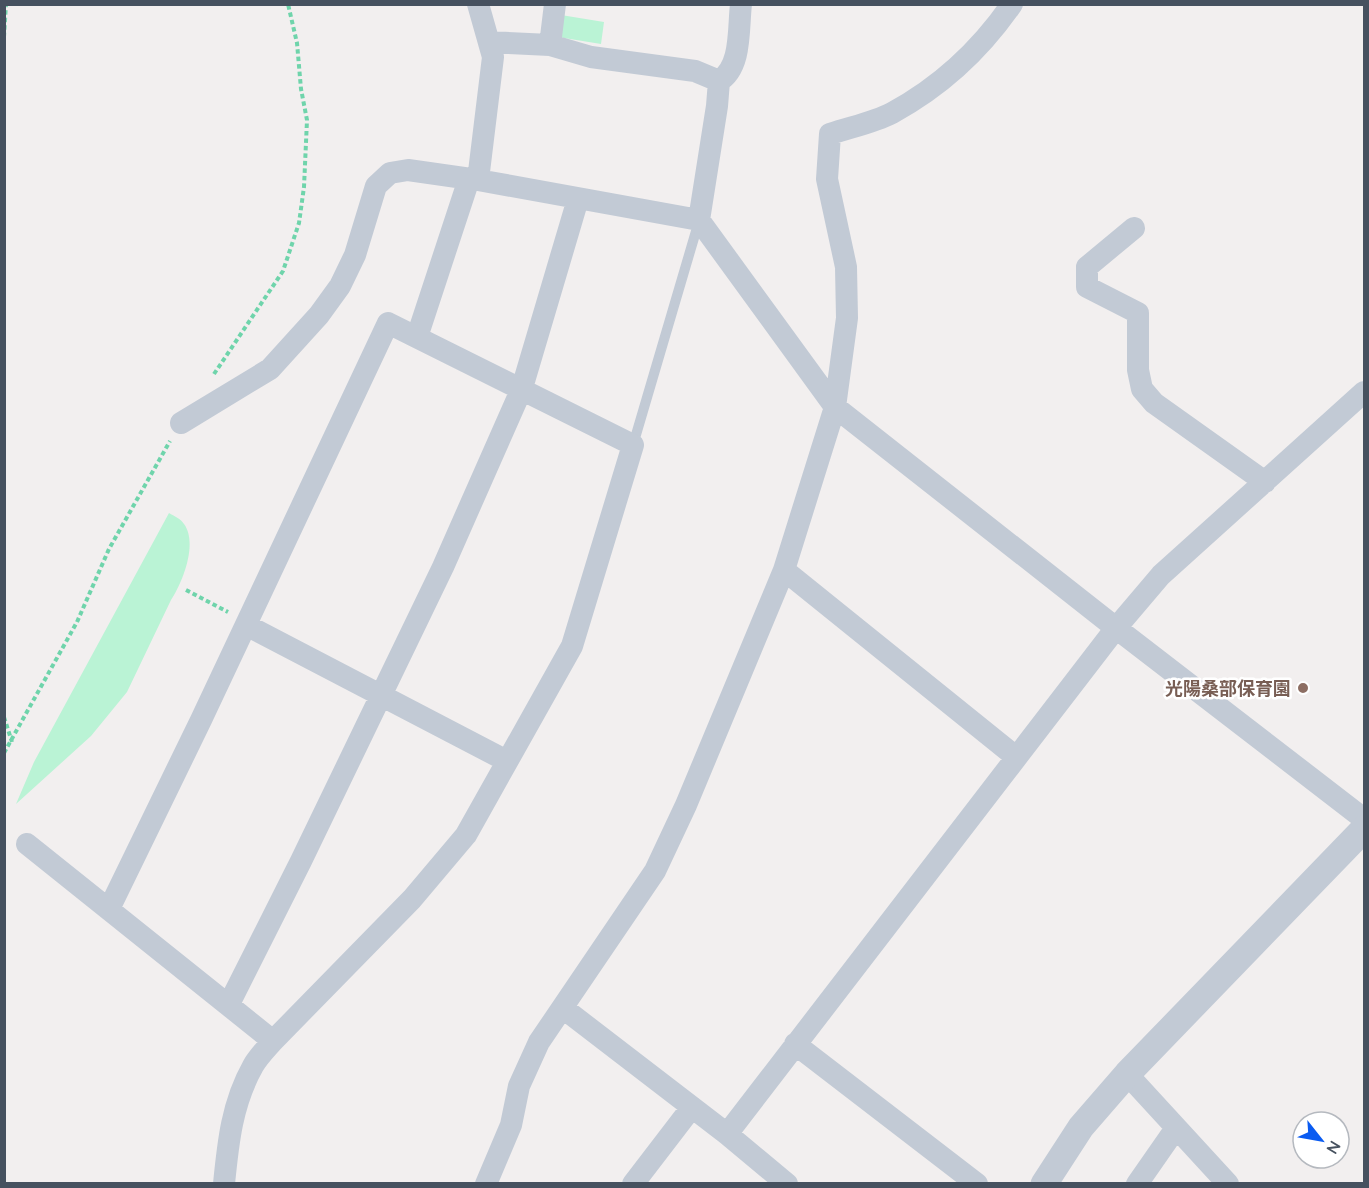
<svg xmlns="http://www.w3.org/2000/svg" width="1369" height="1188" font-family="Quicksand,'Noto Sans JP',sans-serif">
<rect width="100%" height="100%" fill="#f2efef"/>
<!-- green -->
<path fill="#baf3d5" d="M561,15l43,7 -3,22 -43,-7z
M169,513c5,3 12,6 15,11 14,19 -1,58 -13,76l-44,92 -36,44 -75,68 18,-42z"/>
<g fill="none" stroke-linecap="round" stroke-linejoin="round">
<!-- path -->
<path stroke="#6fd4ab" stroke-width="4" stroke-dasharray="4.5 3" stroke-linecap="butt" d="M4,37l2,-33
M214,374l69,-103 16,-48 5,-36 3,-67 -6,-31 -4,-46 -9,-39
M186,590l42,22
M4,717l8,25
M4,753l73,-131 32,-73 61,-108"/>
<!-- service -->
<path stroke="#c2cad5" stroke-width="10" d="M633,445l66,-224"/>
<!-- minor -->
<path stroke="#c2cad5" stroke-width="22" d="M478,4l15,53 -15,123
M555,4l-5,41 41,12 104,14 24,10
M490,42l60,3
M719,81c23,-14 19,-52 22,-77
M699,220l18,-114 2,-25
M1134,228l-47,39v20l51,26v57l4,19 12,14 111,79
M417,337l52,-158
M181,423l89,-54 49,-54 21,-29 15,-31 21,-69 14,-13 18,-3 70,10 221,40 136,187 281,221 248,191
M784,570l232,187
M246,625l261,136
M27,844l246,197
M109,909l92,-189 187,-397 245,122 -61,201 -106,189 -54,64 -139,142c-7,8 -15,16 -20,25 -21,37 -25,77 -29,118
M229,1004l72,-143 142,-294 79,-179 56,-189
M563,1008l164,126 60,50
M795,1044l182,140
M1127,1074l101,110
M727,1134l389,-506 45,-53 203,-183
M486,1184l25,-59 8,-39 20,-44 116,-171 31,-66 98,-235 51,-163 12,-89 -1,-51 -19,-88 3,-45c20,-7 43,-11 62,-21 48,-26 89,-64 120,-109
M633,1184l59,-77
M1137,1184l39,-56"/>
<!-- tertiary -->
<path stroke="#c2cad5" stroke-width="27" d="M1044,1184l37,-57 46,-53 237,-245"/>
</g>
<!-- markers -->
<circle fill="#8d6e63" stroke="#fff" stroke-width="2" cx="1303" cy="688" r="6"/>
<g text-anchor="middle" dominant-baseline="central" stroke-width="5" stroke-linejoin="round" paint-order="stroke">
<!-- education labels -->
<g font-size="18" font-weight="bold" fill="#785e54" stroke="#fff" text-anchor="end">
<text x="1291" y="688">光陽桑部保育園</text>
</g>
</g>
<!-- border -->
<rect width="1369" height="1188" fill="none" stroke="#46515f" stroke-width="12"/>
<!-- north arrow -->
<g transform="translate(1321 1140) rotate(121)"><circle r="28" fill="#ffffff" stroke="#b5b9bf" stroke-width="1.5"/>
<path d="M0-4.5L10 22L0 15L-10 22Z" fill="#0a5bf1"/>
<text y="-9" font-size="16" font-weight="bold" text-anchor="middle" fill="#46515f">N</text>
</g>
</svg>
